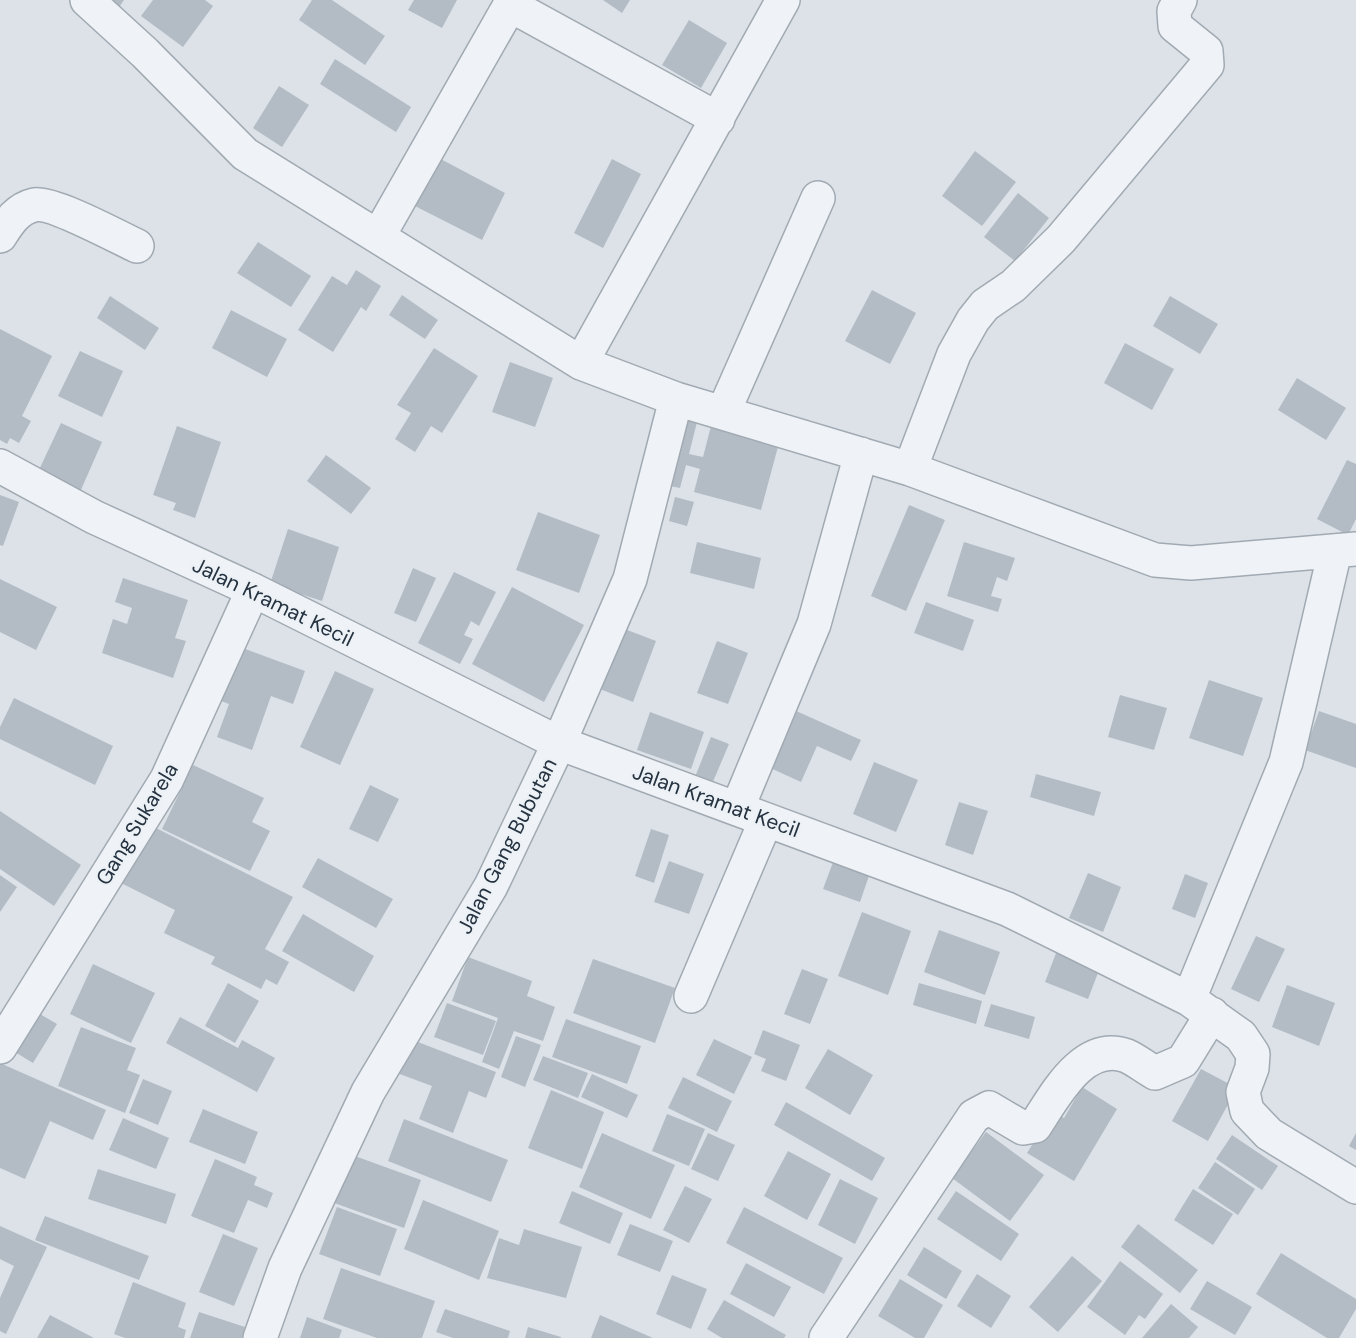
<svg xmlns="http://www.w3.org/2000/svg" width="1356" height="1338" font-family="'DM Sans',sans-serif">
<rect width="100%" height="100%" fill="#dce2e8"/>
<!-- building -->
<path fill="#b3bcc5" d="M102,0h22l-7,10z
M153,0h52l8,6 -30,41 -42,-31z
M312,0h20l53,36 -20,29 -66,-45z
M414,0h43l-15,28 -34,-18z
M603,0h27l-8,13z
M689,20l38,23 -26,45 -39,-23z
M335,59l76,48 -15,25 -76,-48z
M279,86l30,19 -27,42 -29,-19z
M975,151l41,31 -34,44 -40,-30z
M433,155l72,38 -23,47 -73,-37z
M612,159l29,15 -38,74 -29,-15z
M1018,193l31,25 -34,43 -31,-24z
M258,242l53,34 -20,31 -54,-34z
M356,270l25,16 -15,25 -5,-4 -28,45 -35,-22 34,-54 15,9z
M872,290l44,23 -26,51 -45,-23z
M402,295l36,25 -13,19 -36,-24z
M110,296l49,32 -14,22 -48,-32z
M1170,296l48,28 -18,30 -47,-28z
M231,310l56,29 -20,38 -55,-29z
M0,329l52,27 -30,60 9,5 -12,22 -9,-5 -3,6 -7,-4z
M1125,343l49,26 -22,41 -48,-27z
M434,348l44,28 -36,57 -11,-7 -16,26 -20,-13 16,-26 -14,-8z
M80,351l43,20 -21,46 -44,-21z
M510,362l43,16 -18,49 -43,-15z
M1297,378l49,30 -20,32 -48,-30z
M677,417l20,5 -8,32 14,3 8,-31 68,17 -18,67 -67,-18 6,-23 -14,-4 -6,23 -21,-4z
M61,423l41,19 -22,50 -42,-20z
M177,426l44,16 -26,76 -22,-8 3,-7 -23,-8z
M326,455l45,33 -20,26 -44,-33z
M1347,460l9,4v55l-8,16 -31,-16z
M0,495l19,7 -16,44 -3,-1z
M675,497l19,5 -7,24 -18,-5z
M909,505l36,15 -39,91 -35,-15z
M538,512l62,23 -21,58 -63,-23z
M288,529l51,18 -17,54 -52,-17z
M697,542l64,16 -7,31 -64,-16z
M964,542l51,16 -8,23 -10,-4 -6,19 11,3 -4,13 -51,-16z
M413,568l23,10 -20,44 -22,-9z
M454,572l42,20 -17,34 -8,-5 -7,14 9,4 -13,25 -42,-21z
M123,578l65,22 -13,38 11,3 -13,37 -71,-25 11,-34 14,5 5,-16 -17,-6z
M0,579l57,28 -21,43 -36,-18z
M512,587l72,38 -40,77 -72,-38z
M926,602l48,18 -11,31 -49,-18z
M622,628l34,13 -23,61 -33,-13z
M717,641l31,12 -20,51 -31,-11z
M240,647l65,24 -12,33 -22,-8 -19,54 -35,-13 12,-33 -8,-3z
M335,671l39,18 -34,76 -40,-18z
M1209,680l54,18 -20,58 -54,-18z
M1120,695l47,13 -13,42 -46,-13z
M14,698l99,48 -18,39 -95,-46v-12z
M785,706l76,34 -10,21 -34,-15 -16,36 -42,-19z
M1319,711l37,13v44l-51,-18z
M650,712l54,20 -13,37 -54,-19z
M711,737l18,7 -17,40 -17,-7z
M874,762l44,18 -22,52 -43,-18z
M193,765l71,33 -12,24 18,9 -20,40 -88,-42z
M1036,774l65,18 -7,24 -64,-19z
M370,785l29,14 -21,43 -29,-13z
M959,802l29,9 -15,44 -28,-10z
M0,811l81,54 -27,41 -54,-37z
M146,823l147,74 -28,52 24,13 -12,23 -11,-6 -5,10 -50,-25 4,-7 -51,-24 11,-23 -58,-29z
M651,829l18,6 -15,48 -19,-7z
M835,857l36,13 -11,32 -37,-13z
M318,858l75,41 -17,29 -74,-41z
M669,861l35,13 -15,40 -35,-12z
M1088,873l33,14 -18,45 -34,-14z
M1185,874l23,9 -13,35 -23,-9z
M0,875l17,12 -17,25z
M862,912l49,19 -23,64 -50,-19z
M303,914l71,42 -20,36 -72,-41z
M939,930l61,22 -15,43 -61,-23z
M1256,936l29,13 -26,53 -28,-13z
M1058,948l43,17 -13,34 -43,-17z
M468,957l64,24 -5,15 28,11 -12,34 -29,-10 -15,38 -17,-7 16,-44 -46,-17z
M593,959l82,29 -20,55 -82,-30z
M93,964l62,29 -24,50 -61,-29z
M802,969l26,10 -18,45 -26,-10z
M228,983l31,18 -24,42 -30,-17z
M919,983l63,18 -6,23 -63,-19z
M1287,985l48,18 -16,43 -47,-19z
M447,1003l49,18 -13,34 -49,-18z
M991,1004l44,13 -6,22 -45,-13z
M28,1007l29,17 -24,39 -28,-17z
M180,1017l58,31 4,-8 33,18 -18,34 -91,-49z
M566,1019l75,27 -14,38 -75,-27z
M81,1027l55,21 -9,22 13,5 -15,38 -67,-27z
M763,1030l37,15 -14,36 -25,-10 5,-12 -12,-5z
M516,1036l25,9 -16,42 -24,-10z
M410,1039l86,33 -10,26 -17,-7 -16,42 -34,-14 13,-33 -35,-13z
M714,1039l38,18 -18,37 -38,-19z
M828,1049l45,26 -23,40 -45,-27z
M543,1056l45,17 -10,25 -45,-18z
M0,1063l106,47 -13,30 -43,-19 -25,58 -25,-11z
M1201,1069l36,19 -29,53 -36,-20z
M592,1074l46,21 -11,23 -46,-21z
M683,1077l49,24 -15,31 -49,-24z
M143,1079l29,12 -14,34 -29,-12z
M1082,1087l35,22 -43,72 -47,-28 26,-42 11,7z
M551,1090l53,22 -22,57 -54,-21z
M786,1102l99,56 -13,23 -98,-56z
M203,1109l55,23 -13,32 -56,-22z
M667,1114l38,15 -16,37 -37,-15z
M123,1118l46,20 -13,31 -47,-19z
M404,1119l104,41 -17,42 -103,-41z
M986,1132l58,43 -34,46 -58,-43z
M602,1133l73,32 -24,54 -72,-32z
M708,1133l27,12 -17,36 -27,-12z
M1356,1133v17l-7,-4z
M1232,1135l46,31 -16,24 -46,-31z
M341,1151l80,29 -17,48 -81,-29z
M788,1151l43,23 -24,46 -43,-24z
M215,1159l42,18 -3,8 19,8 -6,15 -19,-8 -14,33 -43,-17z
M1215,1162l40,27 -17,26 -40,-27z
M98,1169l78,25 -10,30 -78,-25z
M840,1179l38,19 -23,46 -37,-19z
M685,1186l27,13 -23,44 -26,-13z
M1193,1189l40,25 -20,31 -39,-25z
M572,1191l51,22 -13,31 -51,-21z
M956,1191l63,43 -18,27 -64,-42z
M423,1200l76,31 -20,49 -75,-31z
M337,1207l60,22 -17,47 -61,-22z
M744,1207l99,51 -19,36 -98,-51z
M45,1216l104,40 -10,24 -104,-40z
M630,1224l43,17 -13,31 -43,-17z
M1138,1224l60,46 -18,23 -59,-46z
M0,1226l47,21 -41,87 -6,-3v-33l14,-32 -14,-7z
M524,1229l58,18 -16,51 -79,-20 12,-40 20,7z
M223,1234l35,14 -24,58 -35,-14z
M924,1247l38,24 -16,28 -39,-24z
M1281,1253l75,46v10l-17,29h-12l-71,-44z
M1072,1256l30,25 -44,51 -29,-25z
M1120,1261l43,33 -18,25 -6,-4 -14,20 -38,-28z
M746,1263l45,24 -17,30 -44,-23z
M341,1268l94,33 -13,37h-45l-54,-19z
M977,1274l34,22 -20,32 -34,-22z
M672,1275l35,14 -16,40 -35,-15z
M900,1279l43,26 -19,33h-9l-37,-22z
M1207,1281l45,26 -17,28 -45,-26z
M133,1282l53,21 -8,24 8,3 -2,8h-59l-11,-4z
M724,1300l62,35 -2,3h-62l-15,-9z
M1171,1304l27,23 -9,11h-47z
M445,1309l65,22 -2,7h-55l-17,-6z
M199,1312l46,15 -3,11h-52z
M50,1315l44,23h-57z
M600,1315l53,23h-62z
M307,1317l35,13 -3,8h-39z
M528,1327l33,10v1h-36z"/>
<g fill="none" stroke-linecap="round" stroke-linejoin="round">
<!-- minor casing -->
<g stroke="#a1aab2" stroke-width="36">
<path id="minor" d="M87,0l58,53 100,101 336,209 95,36 234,70 245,91 36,3 165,-14
M512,0l-2,5 208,114
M379,235l131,-230
M0,236c9,-14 17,-27 34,-31 17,-4 84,32 103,41
M581,363l202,-363
M723,413l95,-215
M0,466l94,51 159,73 306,153 448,166 182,90 52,37 12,18 -1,14 -9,24 4,19 22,23 87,53
M910,469l44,-115 19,-34 12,-15 28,-19 48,-47 146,-174 -1,-14 -31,-25 -1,-15 6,-11
M737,809l77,-185 47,-170
M691,996l75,-176
M1189,999l97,-237 49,-211
M0,1047l167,-268 86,-189
M260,1338l25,-70 83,-176 123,-206 68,-143 71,-164 46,-180
M826,1338l148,-222 15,-8 34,20 12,-2c20,-30 48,-86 92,-70 9,4 19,12 28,17l28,-12 29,-47"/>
</g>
<!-- minor -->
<use href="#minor" stroke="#eff2f6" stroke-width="33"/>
</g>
<g text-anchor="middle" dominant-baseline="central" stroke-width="4.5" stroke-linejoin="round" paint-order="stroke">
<!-- street labels -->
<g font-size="21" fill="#253240" stroke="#ecf1f6">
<text transform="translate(273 602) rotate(26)">Jalan Kramat Kecil</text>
<text transform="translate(716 801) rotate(20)">Jalan Kramat Kecil</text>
<text transform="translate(137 824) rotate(-59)">Gang Sukarela</text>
<text transform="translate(507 846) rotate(-63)">Jalan Gang Bubutan</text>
</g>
</g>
</svg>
